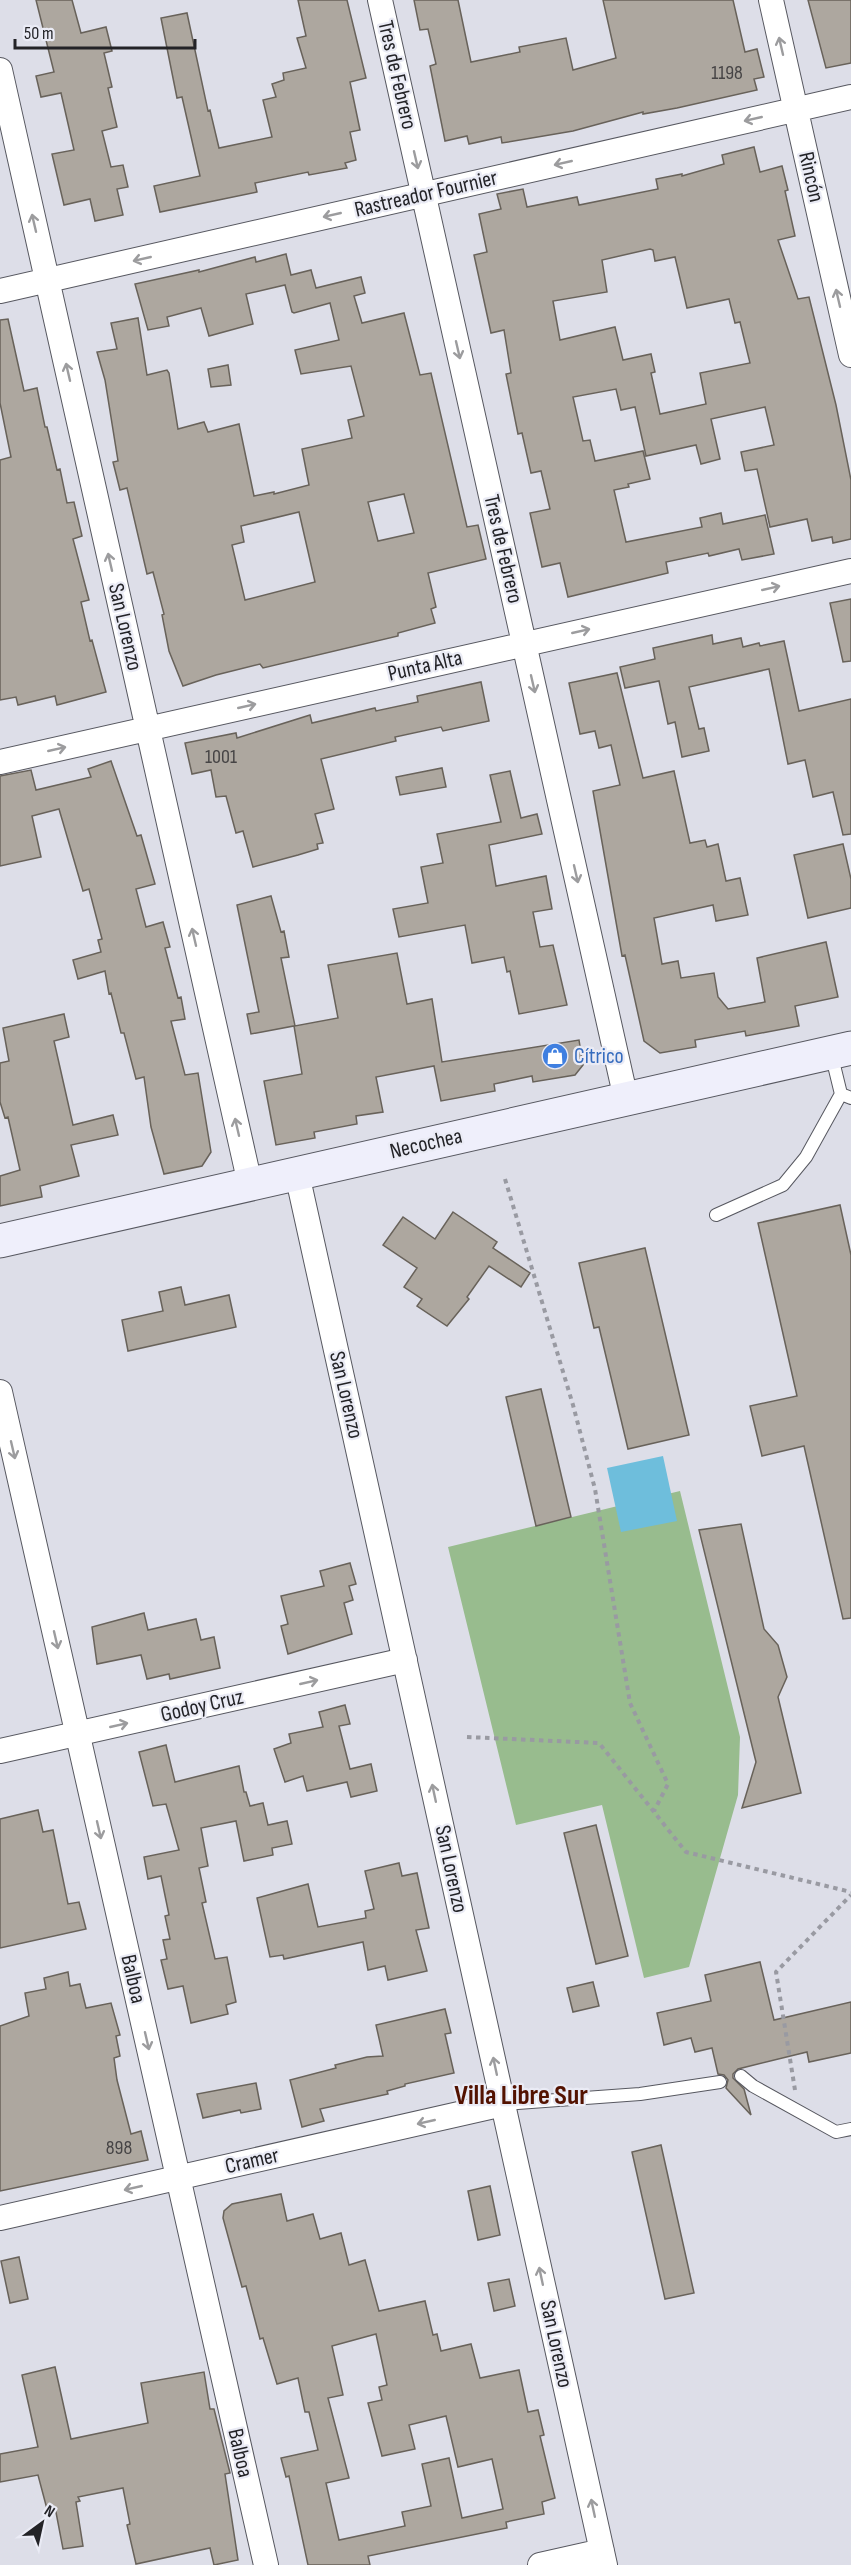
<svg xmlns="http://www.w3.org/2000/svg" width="851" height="2565" font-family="'Sofia Sans Condensed',sans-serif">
<rect width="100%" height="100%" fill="#dddee8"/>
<!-- green -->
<path fill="#98bc8e" d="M680,1491l60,246 -2,58 -49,172 -45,11 -42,-173 -86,20 -68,-278z"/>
<!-- water -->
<path fill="#6ebedc" d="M663,1456l14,65 -56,11 -14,-64z"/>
<!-- building -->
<path fill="#ada79f" stroke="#68625a" stroke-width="1.5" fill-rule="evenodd" d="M36,0h36l9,33 25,-6 6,24 -8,2 8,34 -4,1 9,39 -15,4 9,36 12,-2 5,22 -11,2 6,26 -28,6 -5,-22 -26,6 -12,-51 22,-4 -13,-57 -20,4 -5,-21 18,-4z
M298,0h49l19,78 -16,4 10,48 -10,2 6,28 -11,3 2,5 -38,7 -1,-3 -53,11 2,9 -97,20 -6,-26 46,-10 -18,-79 -5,1 -16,-80 26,-5 21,98 2,-1 9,38 53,-11 -9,-37 13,-3 -4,-13 12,-4 -1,-7 23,-5 -9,-30 9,-2z
M414,0h44l13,62 49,-10 -1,-5 47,-9 7,32 43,-12 -13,-58h130l12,52 12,-3 7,28 -10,2 3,11 -80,18 -34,6v-2l-70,19 -71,12 -1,-6 -32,7 -2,-8 -22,5 -15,-75 6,-2 -8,-35 -8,1z
M808,0h43v63l-25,5z
M754,147l6,25 22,-6 6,24 -3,1 10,45 -17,4 20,59 11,-2 27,108 15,75v59l-18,4 -1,-6 -20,4 -5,-22 -37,8 -13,-58 -12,2 -4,-19 33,-7 -9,-38 -54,12 9,40 -19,5 -5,-19 -50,11 -11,-49 -14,3 -5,-21 -43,8 10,44 7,-1 5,21 48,-10 7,28 -22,5 1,3 -15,3 12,52 76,-15 -2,-9 21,-5 2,11 42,-9 9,39 -32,6 -3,-11 -30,7 -1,-3 -42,9 2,11 -100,24 -8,-34 -18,4 -12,-54 20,-4 -9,-38 -10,2 -9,-40 -4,1 -12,-60 5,-1 -7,-43 -13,3 -17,-78 13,-3 -8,-38 22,-5 -4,-15 26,-5 4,18 50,-10 2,8 79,-16 -2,-10 26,-5v2l42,-12 -2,-9zM650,249l3,1 2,11 20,-4 12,51 42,-9 6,24 5,-1 10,41 -50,10 6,31 -46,10 -9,-41 4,-1 -4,-18 -28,6 -8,-33 -55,13 -7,-39 54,-9 -5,-32z
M286,254l5,21 20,-5 5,18 45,-11 4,16 -11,3 8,27 42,-10 16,62 11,-2 36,154 11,-2 8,34 -58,14 8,34 -5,2 4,14 -37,10v3l-135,32 -3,-4 -44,11 -33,11 -14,-35 -7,-36 2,-1 -11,-42 -6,2 -20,-86 -7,2 -7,-28 5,-1 -13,-81 -8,-28 20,-3 -6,-26 27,-5 9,57 20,-5 2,3 9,56 26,-7 4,10 31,-8 15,72 20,-4v2l35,-9 -7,-36 50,-11 -4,-18 16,-4 -13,-50 -50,8 -6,-24 44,-10 -9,-37 -36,10 -2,-1 -7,-27 -39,9 7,30 -44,12 -8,-28 -34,9 2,9 -21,4 -13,-46 64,-14v2l56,-15 1,5zM404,494l10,39 -36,8 -10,-39zM299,512l16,70 -70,18 -13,-55 12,-3 -3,-16z
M8,319l16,72 13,-3 8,39h2l10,43 3,-1 7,34 7,-1 8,34 -9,3 16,61 -8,2 9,39 2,-1 14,52 -49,13 -2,-9 -37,9 -2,-8 -16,3v-240l11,-3 -11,-54v-83z
M228,365l3,20 -20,2 -3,-18z
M851,599v62l-8,1 -13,-59z
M712,635l1,9 28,-6 2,9 16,-4 1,3 24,-5 15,70 52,-12v135l-8,1 -10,-43 -20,5 -8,-37 -17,4 -19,-95 -80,18 10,42 5,-1 5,23 -27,6 -7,-35 -7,2 -9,-43 -34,7 -5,-21 35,-8 -2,-11z
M617,673l26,105 31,-7 16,72 15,-3 2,7 11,-3 8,37 14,-3 8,37 -32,6 -3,-16 -59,13 8,46 16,-3 3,17 33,-5 4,24 10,12 37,-7 -8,-44 69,-16 12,55 -43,9 4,20 -53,10 -1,-5 -50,9 1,7 -36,6 -16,-12 -19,-86 -3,1 -29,-165 27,-6 -9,-40 -12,3 -4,-17 -15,3 -11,-51z
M481,682l8,39 -46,10 -2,-4 -46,10 1,4 -75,18 13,50 -19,5 8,29 -6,1 1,5 -20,6 -45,12 -10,-36 -7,2 -10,-37 -10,1 -5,-27 -19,4 -7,-31 51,-10 1,5 73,-23 2,8 63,-15 1,3 42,-9 -1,-6z
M111,761l26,75 4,-1 14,49 -19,5 10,38 17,-5 7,25 -5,1 13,50 3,-1 4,22 -14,2 14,54 13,-2 13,79 -9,14 -38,8 -13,-47 -7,-50 -8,2 -12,-46h-3l-10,-40 -2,1 -4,-23 -27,8 -5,-19 28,-8 -3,-12 4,-1 -13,-50 -6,2 -24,-82 -27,7 9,41 -41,9v-90l31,-6 5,20 55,-13 -3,-8z
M442,768l4,19 -46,8 -4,-18z
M510,771l11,47 16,-4 5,20 -53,11 7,41 50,-10 6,33 -19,3 7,35 13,-2 14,60 -48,9 -9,-43 -3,1 -3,-15 -32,6 -7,-38 -66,12 -6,-28 35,-6 -7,-36 22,-4 -6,-29 64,-12 -11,-47z
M843,844l8,35v29l-43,10 -14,-63z
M271,896l10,36 3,-1 5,26 -8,1 14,68 43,-8 -10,-53 69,-12 10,51 25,-5 10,63 137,-22 4,25 -8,10 -42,7 -1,-6 -38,8 1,7 -54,10 -7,-35 -58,11 7,35 -27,4 1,8 -43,8 1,6 -39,7 -12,-64 38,-7 -8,-48 -43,8 -4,-20 12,-2 -22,-107z
M64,1014l5,23 -15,4 19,84 40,-10 5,20 -47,10 8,31 -39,10 2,11 -42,9v-30l20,-6 -12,-53 -3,1 -5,-16v-39l9,-2 -6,-33z
M840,1205l11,50v363l-8,1 -39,-173 -42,10 -12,-50 47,-10 -39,-173z
M453,1212l44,30 -4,6 37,25 -9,14 -32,-21 -22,31 2,2 -22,27 -30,-20 5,-7 -18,-12 13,-19 -34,-23 20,-28 32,22z
M645,1248l44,187 -61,14 -29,-122 -5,1 -15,-65z
M181,1287l4,18 44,-10 7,32 -108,24 -6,-31 41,-9 -4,-19z
M541,1389l30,128 -35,9 -30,-129z
M741,1524l23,105 14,16 9,32 -9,20 23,96 -59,15 14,-46 -57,-232z
M350,1563l6,21 -7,2 4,14 -9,3 8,31 -64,20 -7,-28 7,-2 -7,-28 43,-10 -4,-15z
M144,1613l4,17 48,-11 5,21 13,-3 6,31 -50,11 -1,-5 -22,5 -6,-24 -44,9 -5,-37z
M345,1705l5,19 -11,2 11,43 21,-5 6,27 -26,6 -4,-15 -40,9 -4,-15 -18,6 -11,-33 17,-6 -2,-9 34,-7 -4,-15z
M166,1745l9,37 64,-16 5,26h2l4,14 13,-3 5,22 19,-4 5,23 -20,4 1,7 -29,6 -8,-40 -35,7 7,38 -9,2 7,34 -4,1 13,56 12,-2 9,45 -10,3 2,9 -37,9 -8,-37 -15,3 -7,-29 6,-1 -4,-19 7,-1 -5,-23 4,-1 -8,-39 -13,3 -4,-22 35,-7 -13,-46 -13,2 -14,-54z
M38,1810l5,22 10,-2 15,74 11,-2 7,27 -86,19v-129z
M596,1825l32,131 -32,8 -32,-131z
M399,1863l3,13 15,-3 12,55 -13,2 11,41 -39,9 -3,-14 -17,4 -5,-28 -79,17 -1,-4 -13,2 -13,-59 51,-14 10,43 48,-9 -1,-7 9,-2 -9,-38z
M760,1962l14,58 77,-18v51l-42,9 -2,-10 -69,17 -5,5v4l11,11 7,26 -25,-27 2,-8 -4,-5 -6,-1 -6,-26 -17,4 -4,-14 -27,7 -7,-32 54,-12 -6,-26z
M68,1972l2,14 10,-2 6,24 25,-5 9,32 -4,1 4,20 -6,2 3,22 14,54 10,-3 7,29 -148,31v-165l29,-10 -4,-23 21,-4 -2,-11z
M593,1982l6,24 -26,6 -6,-24z
M445,2009l6,24 -6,1 9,39 -49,11v2l-18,5 1,3 -68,15 4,12 -22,6 -12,-47 46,-12 -1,-3 32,-8 16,-1 -7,-31z
M256,2083l5,26 -20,4 -1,-3 -37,8 -6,-24z
M661,2145l33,148 -29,6 -33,-147z
M490,2186l10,49 -22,5 -10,-49z
M281,2194l6,27 26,-7 7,25 21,-6 8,32 16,-5 14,51 46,-10 8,34 4,-1 4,17 30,-7 9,34 39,-8 9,42 10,-2 6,25 -4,1 15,62 -13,4 2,12 -38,8 1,6 -139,28 2,9h-62l-19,-89 -3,1 -5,-19 37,-8 -9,-38h-4l-7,-34 -21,6 -14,-46 -3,1 -14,-53 -4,1 -19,-69 1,-7 8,-7zM376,2334l11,51 -8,2 3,13 -14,3 14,53 33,-7 -6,-24 37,-9 12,51 34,-8 11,50 -41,9 -13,-60 -27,6 9,42 -29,6 3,14 -66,14 -13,-57 23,-5 -21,-80 15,-3 -11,-49z
M19,2257l9,42 -18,4 -9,-42z
M509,2279l6,27 -21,5 -6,-28z
M55,2367l16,72 77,-16 -7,-40 63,-11 6,37h4l16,64 -5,1 13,86 -24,5 -4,-17 -74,16 -9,-39 3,-1 -7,-36 -45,9 2,4 -4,1 7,44 -20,3 -8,-42 -8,2 -9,-34 -38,7v-28l38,-7 -16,-72z"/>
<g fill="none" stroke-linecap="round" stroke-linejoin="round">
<!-- lane casing -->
<g stroke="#575860" stroke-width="14">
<path id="lane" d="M831,1053l10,41 10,4
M716,1215l67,-30 23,-28 35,-63
M741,2076l12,10 83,46 15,-3
M503,2104l137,-10 80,-12"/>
</g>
<!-- street casing -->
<g stroke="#575860" stroke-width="26">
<path id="street" d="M380,0l246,1099
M771,0l80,355
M0,70l250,1114
M0,291l851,-194
M0,762l851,-191
M297,1174l308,1391
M0,1392l266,1173
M0,1751l405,-91
M0,2218l503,-114
M540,2565l62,-14"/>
</g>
<!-- secondary casing -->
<g stroke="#575860" stroke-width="35">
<path id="secondary" d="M0,1241l851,-193"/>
</g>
<!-- path -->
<path stroke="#999aa2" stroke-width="4" stroke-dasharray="4.5 4.5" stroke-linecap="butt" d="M505,1179l68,226 22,84 35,214 38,81 -14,27
M467,1737l132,6 87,109 165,40
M795,2090l-19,-118 75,-77"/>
<!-- lane -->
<use href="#lane" stroke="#fff" stroke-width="12"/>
<!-- street -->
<use href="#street" stroke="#fff" stroke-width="24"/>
<!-- secondary -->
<use href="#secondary" stroke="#efeffb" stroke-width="33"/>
</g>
<!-- one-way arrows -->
<defs><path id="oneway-shaft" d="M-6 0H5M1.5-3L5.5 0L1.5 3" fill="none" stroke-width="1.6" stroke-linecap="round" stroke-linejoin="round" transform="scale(1.5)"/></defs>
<g stroke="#9c9c9e">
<use href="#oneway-shaft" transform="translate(781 46) rotate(-103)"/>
<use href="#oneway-shaft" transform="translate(753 119) rotate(167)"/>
<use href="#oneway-shaft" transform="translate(416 160) rotate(77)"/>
<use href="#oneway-shaft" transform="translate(563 163) rotate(167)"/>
<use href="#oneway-shaft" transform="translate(332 215) rotate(167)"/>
<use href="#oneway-shaft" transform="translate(34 223) rotate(-103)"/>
<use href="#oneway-shaft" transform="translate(142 259) rotate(167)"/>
<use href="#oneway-shaft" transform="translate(838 298) rotate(-103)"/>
<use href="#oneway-shaft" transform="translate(458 350) rotate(77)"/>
<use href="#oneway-shaft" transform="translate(68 372) rotate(-103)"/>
<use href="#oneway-shaft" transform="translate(110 562) rotate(-103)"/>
<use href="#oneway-shaft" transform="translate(771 588) rotate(-13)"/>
<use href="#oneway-shaft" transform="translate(581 631) rotate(-13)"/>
<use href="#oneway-shaft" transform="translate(533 684) rotate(77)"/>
<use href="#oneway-shaft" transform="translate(247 706) rotate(-13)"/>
<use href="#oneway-shaft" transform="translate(57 749) rotate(-13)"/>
<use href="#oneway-shaft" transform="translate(576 874) rotate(77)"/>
<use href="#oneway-shaft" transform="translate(194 937) rotate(-103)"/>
<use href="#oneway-shaft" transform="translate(237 1127) rotate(-103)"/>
<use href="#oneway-shaft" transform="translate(13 1450) rotate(77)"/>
<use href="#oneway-shaft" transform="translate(56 1640) rotate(77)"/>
<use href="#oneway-shaft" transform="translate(309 1682) rotate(-13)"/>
<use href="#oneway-shaft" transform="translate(119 1725) rotate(-13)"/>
<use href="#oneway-shaft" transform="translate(434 1793) rotate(-102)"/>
<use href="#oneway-shaft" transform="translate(99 1830) rotate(77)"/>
<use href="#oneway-shaft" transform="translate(147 2041) rotate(77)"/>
<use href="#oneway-shaft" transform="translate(495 2066) rotate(-102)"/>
<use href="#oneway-shaft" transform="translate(426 2122) rotate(167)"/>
<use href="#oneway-shaft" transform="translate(133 2188) rotate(167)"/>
<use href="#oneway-shaft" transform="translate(541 2276) rotate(-102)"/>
<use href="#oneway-shaft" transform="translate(593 2508) rotate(-102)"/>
</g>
<!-- icons -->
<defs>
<g id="shop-disc" transform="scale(1.35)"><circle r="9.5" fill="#3f7fe0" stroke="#eaebf5"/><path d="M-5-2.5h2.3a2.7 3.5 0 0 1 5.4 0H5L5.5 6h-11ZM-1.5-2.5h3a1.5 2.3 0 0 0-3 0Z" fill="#fff"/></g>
</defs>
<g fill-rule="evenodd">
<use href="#shop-disc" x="555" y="1056"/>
</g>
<g text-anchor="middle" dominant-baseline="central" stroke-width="4.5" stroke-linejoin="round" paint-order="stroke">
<!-- number labels -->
<g font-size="20" fill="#464445">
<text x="727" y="73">1198</text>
<text x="221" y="757">1001</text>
<text x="119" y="2148">898</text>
</g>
<!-- street labels -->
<g font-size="22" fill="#232327" stroke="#eaebf5">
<text transform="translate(397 75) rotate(77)">Tres de Febrero</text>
<text transform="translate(811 177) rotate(77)">Rincón</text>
<text transform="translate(426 194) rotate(-13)">Rastreador Fournier</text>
<text transform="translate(503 549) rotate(77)">Tres de Febrero</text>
<text transform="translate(125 627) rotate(77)">San Lorenzo</text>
<text transform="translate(425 666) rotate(-13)">Punta Alta</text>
<text transform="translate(426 1144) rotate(-13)">Necochea</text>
<text transform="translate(346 1395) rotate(77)">San Lorenzo</text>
<text transform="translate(202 1706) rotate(-13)">Godoy Cruz</text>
<text transform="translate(451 1869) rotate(78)">San Lorenzo</text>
<text transform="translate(133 1979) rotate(77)">Balboa</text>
<text transform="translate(252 2161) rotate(-13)">Cramer</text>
<text transform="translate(556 2344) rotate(78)">San Lorenzo</text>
<text transform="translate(240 2453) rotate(77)">Balboa</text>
</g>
<!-- shop labels -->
<g font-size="22" fill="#366cbe" stroke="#eaebf5" text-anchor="start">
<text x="574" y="1056">Cítrico</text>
</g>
<!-- district labels -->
<g font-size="28" font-weight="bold" fill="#531200" stroke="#eaebf5">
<text x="521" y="2095">Villa Libre Sur</text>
</g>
</g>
<!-- north arrow -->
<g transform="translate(42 2523) rotate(33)" stroke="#eaebf5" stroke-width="4.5" paint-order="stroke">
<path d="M0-4.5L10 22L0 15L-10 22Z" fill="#232327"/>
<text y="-9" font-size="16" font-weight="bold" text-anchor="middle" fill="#232327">N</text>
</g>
<!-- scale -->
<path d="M15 39v9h180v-9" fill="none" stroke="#232327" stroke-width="3"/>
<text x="24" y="39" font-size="18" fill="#232327" stroke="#eaebf5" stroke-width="4.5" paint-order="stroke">50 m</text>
</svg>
